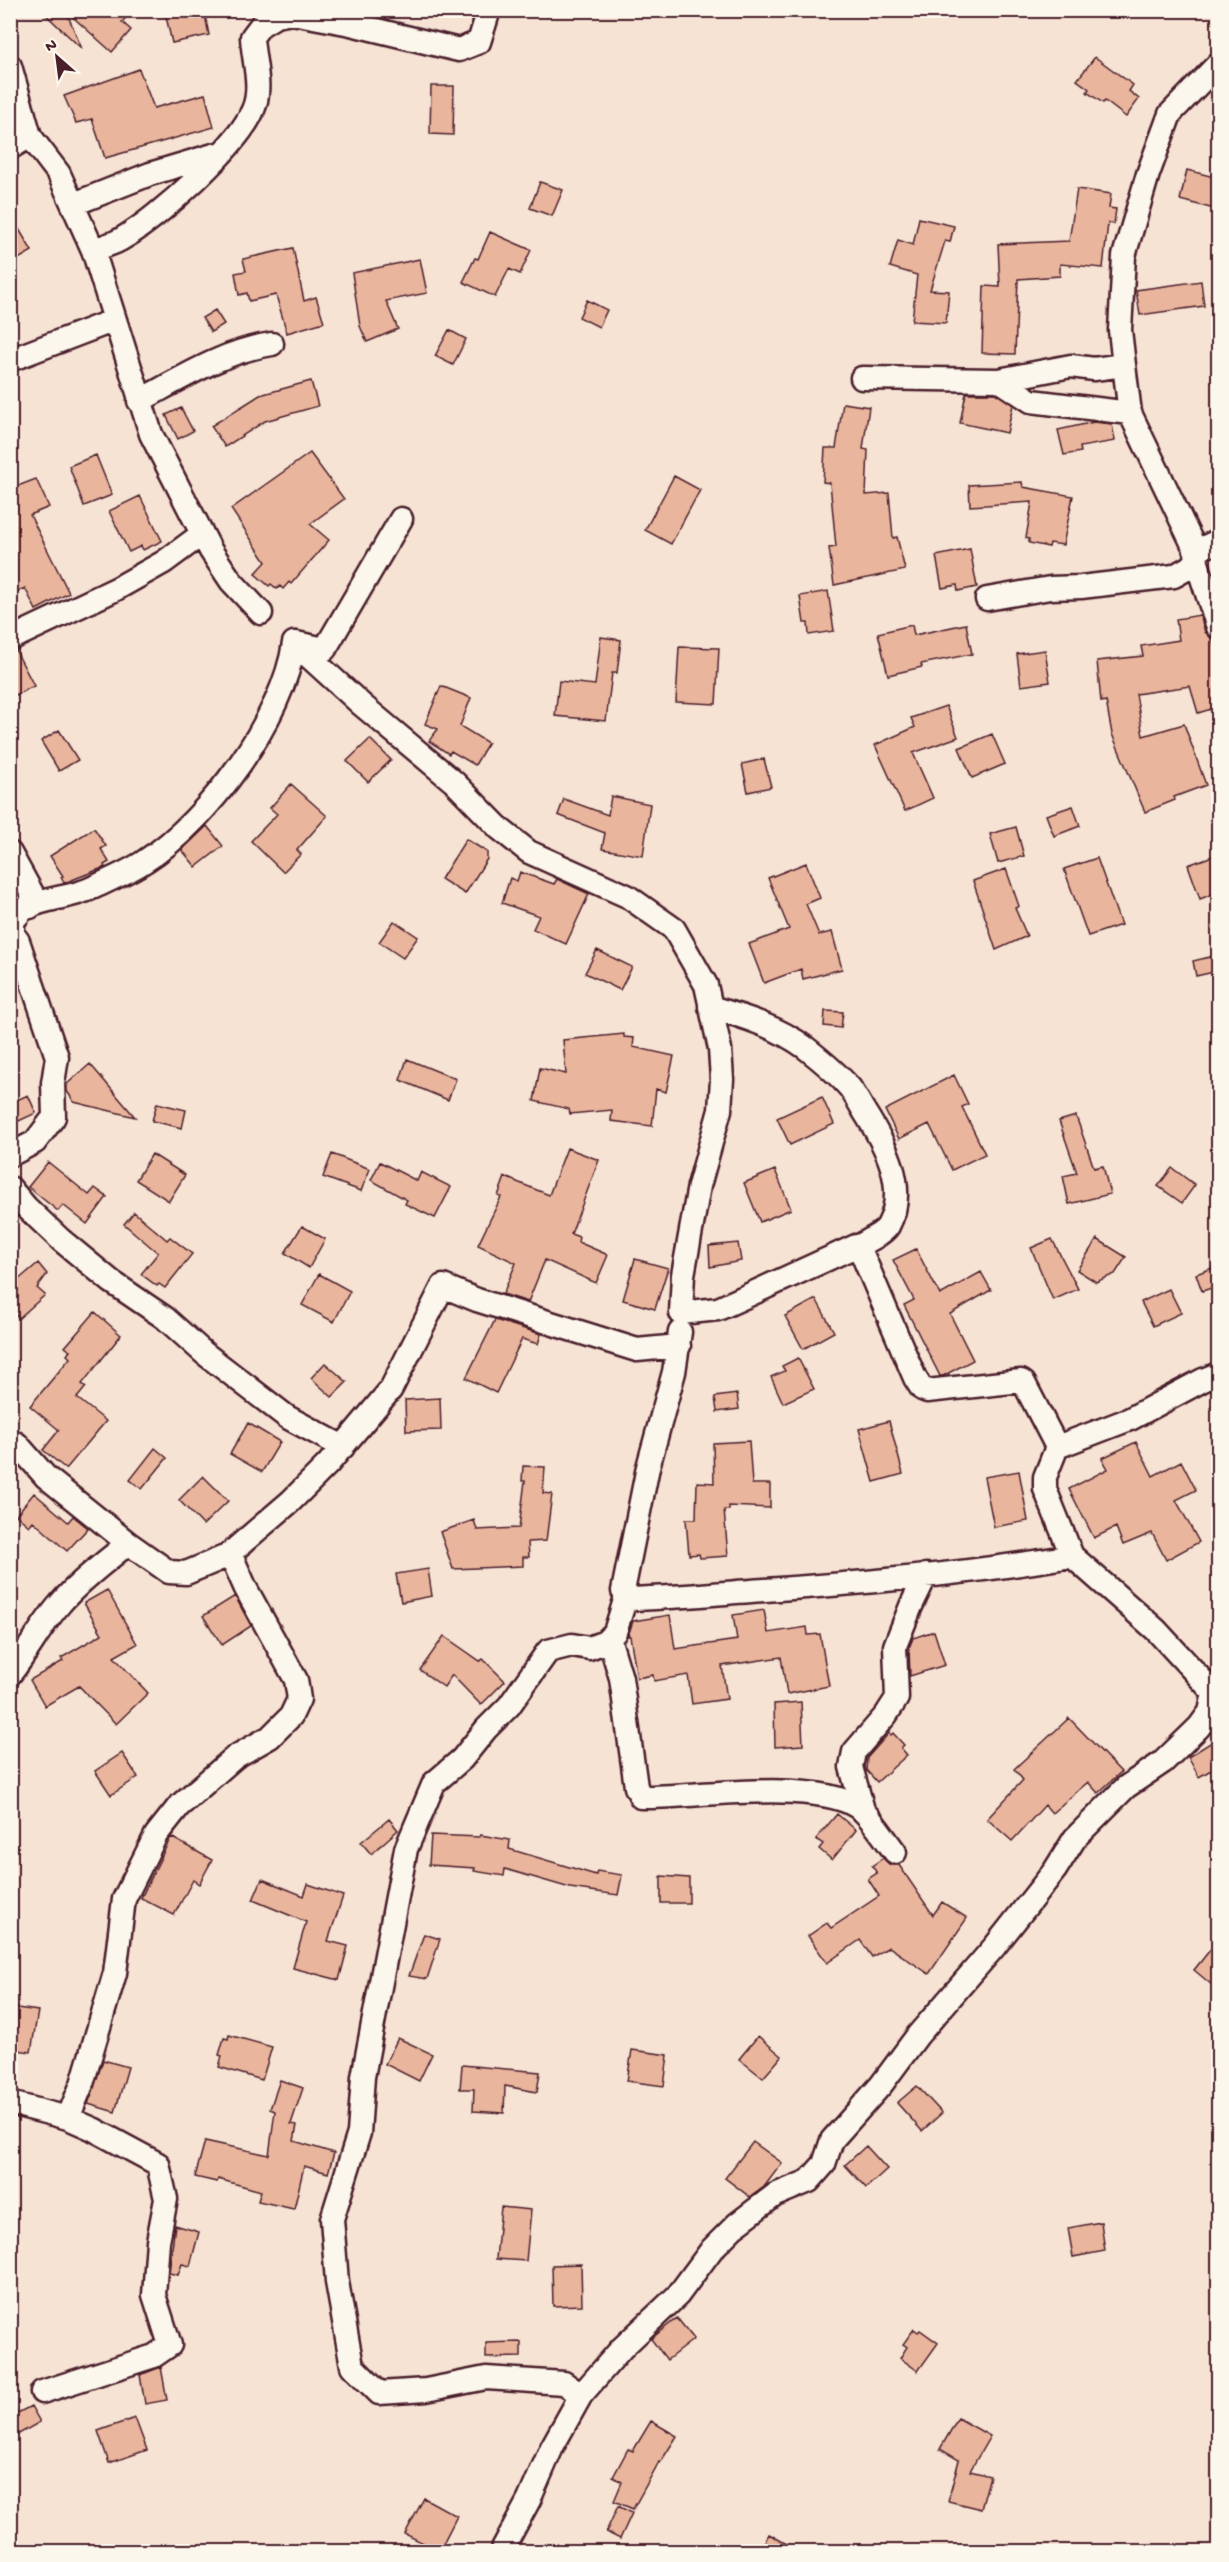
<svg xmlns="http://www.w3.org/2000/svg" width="1229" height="2562" font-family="'Gochi Hand',sans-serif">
<rect width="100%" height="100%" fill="#f6e3d4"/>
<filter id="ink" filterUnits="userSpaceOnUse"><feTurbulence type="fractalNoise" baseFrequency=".0167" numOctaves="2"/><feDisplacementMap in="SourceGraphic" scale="12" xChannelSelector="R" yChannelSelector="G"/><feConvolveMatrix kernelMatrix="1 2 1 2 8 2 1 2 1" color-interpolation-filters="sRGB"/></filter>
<g filter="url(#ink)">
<!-- building -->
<path fill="#eab59d" stroke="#4a1f2b" stroke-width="1.5" d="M41,10h92l-11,12 9,8 -19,22 -46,-41 16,38z
M174,10h30l5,25 -37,8 -7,-31z
M1095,57l38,28 -4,6 10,8 -13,18 -21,-16 -2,2 -16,-11 2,-3 -12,-9z
M139,69l15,39 51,-14 9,33 -109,31 -13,-39 -16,4 -12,-27z
M431,86h23l-1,49 -23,-1z
M1187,170l31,8v32l-38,-10z
M540,182l23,8 -11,26 -22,-8z
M1077,189l34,5 -2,14 7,1 -2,15 -6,-1 -5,45 -43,-4v12l-42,3 -3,75 -33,-1 2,-67 16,1 -2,-43 71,-3z
M10,214l22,37 -22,13z
M919,218l35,8 -4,16 -5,-1 -15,49 19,1 -3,32 -34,-2 5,-46 -27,-8 8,-27 15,5z
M490,232l41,18 -11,24 -11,-5 -14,28 -32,-15 12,-24 3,1z
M293,248l11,53 12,-4 8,25 -37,11 -11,-38 -27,6 -2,-8 -8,2 -4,-22 11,-2 -3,-12z
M420,259l7,34 -41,8 12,28 -31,13 -7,-16 -8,-53z
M1201,281l3,25 -64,9 -4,-25z
M587,300l20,10 -8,17 -20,-10z
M215,310l9,14 -13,8 -9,-14z
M449,330l17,9 -13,26 -18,-9z
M311,381l7,25 -53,15 -40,26 -14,-21 49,-31z
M966,393h29l18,12 -6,28 -47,-10z
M843,403l26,4 -6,42 5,1 -2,45 23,-2 4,45 4,-1 8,33 -71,15 -5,-37 7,-1 -6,-64 -7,-1 2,-34h11z
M181,408l12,23 -15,8 -12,-24z
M1094,422l18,2 3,17 -35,6 1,5 -17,3 -6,-25z
M310,453l34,46 -34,25 19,16 -38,44 -2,-2 -6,7 -3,-3 -3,3 -6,-5 -2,2 -14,-12 11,-12 -35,-53z
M96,455l16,40 -28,11 -15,-40z
M674,476l26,14 -29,54 -26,-14z
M36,479l13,28 -19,8 39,78 -33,17 -11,-22 -15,7v-106z
M1022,482l1,5 50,9 -10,49 -13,-2 -1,4 -20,-4v-4l-3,-1 6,-36 -62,4 -1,-21z
M140,496l22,45 -19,9 -2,-4 -12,6 -20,-41z
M970,549l7,38 -19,4 -1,-6 -15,3 -6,-32z
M828,591l6,40 -25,4 -1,-12h-4l-4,-27z
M1200,615l5,17 8,7 5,33v35l-20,6 -8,-27 -54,8 7,42 41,-12 22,61 -32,12 1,3 -30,12 -33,-78 -6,-33 -5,1 -4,-41 46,-5 -2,-10 38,-6 -3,-21z
M966,624l6,30 -51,10 1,3 -34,8 -10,-42 34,-8 2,10z
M601,637l20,3 -4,33h-5l-6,48 -51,-5 4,-35 36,4z
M679,647l40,1 -3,56 -40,-2z
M1045,650l5,32 -29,4 -4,-32z
M16,651l18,35 -24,12v-46z
M441,686l30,12 -11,28 28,17 -13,22 -24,-14 -2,3 -20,-13 9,-12 -13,-5z
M946,706l12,31 -45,16 20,45 -28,13 -30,-66 40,-18 -4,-9z
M59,730l19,30 -19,11 -18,-30z
M992,734l13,30 -33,14 -13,-30z
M370,739l21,21 -23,22 -21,-21z
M764,759l7,28 -23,5 -6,-28z
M291,784l36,32 -30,34 4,4 -18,18 -32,-31 26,-27 -7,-6z
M611,796l39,8 -7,52 -41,-7 3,-16 -47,-18 6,-16 44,16z
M1073,806l7,20 -26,10 -8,-21z
M207,826l16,20 -27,21 -14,-17z
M1016,827l8,29 -26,7 -8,-29z
M94,828l12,18 -5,3 8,13 -5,3 1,2 -41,16 -3,-6 2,-1 -13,-20z
M466,839l21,13v7l-22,35 -24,-15z
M1218,854v38l-18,7 -12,-34z
M1097,858l24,67 -33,11 -24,-67z
M806,863l14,35 -14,6 13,31 13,-3 10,37 -39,10 -2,-10 -37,14 -15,-39 40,-15 -21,-51z
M1006,869l13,37 -4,2 12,28 -31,14 -23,-69z
M520,872l34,12 3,-5 32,15 -23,50 -33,-15 6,-13 -37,-13 8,-25 7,3z
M394,921l24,16 -15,21 -24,-16z
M597,950l35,17 -12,23 -35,-17z
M1218,955v16l-22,5 -3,-15z
M825,1011l18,1 -2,16 -17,-2z
M624,1034v3l10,1 -1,9 41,9 -8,36 -10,-3 -4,37 -41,-5 1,-11 -42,4 -1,-5 -35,-8 6,-33 26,6 -3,-34z
M407,1059l49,20 -8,21 -48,-20z
M90,1064l45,53 -61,-15 -7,-11v-7z
M954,1075l14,29 -6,3 23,47 -33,16 -23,-46 -30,15 -14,-29z
M28,1095l8,18 -26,12v-22z
M822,1097l12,27 -44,21 -13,-27z
M157,1103l29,7 -4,18 -30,-7z
M1076,1116l18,52 9,-2 7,28 -41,10 -6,-28 14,-3 -18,-52z
M567,1148l32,12 -28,74 8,3 -1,5 30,13 -12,28 -51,-23 -17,42 -25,-8 13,-31 -38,-18 23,-48 -3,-1 7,-19 44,18z
M152,1154l33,21 -16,26 -33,-21z
M332,1154l38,15 -9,22 -38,-14z
M48,1162l41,33 6,-7 12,9 -20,27 -24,-19 -5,6 -30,-24z
M380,1162l37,19 4,-9 30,15 -16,31 -30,-14 2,-4 -36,-20z
M1172,1168l23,17 -13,18 -24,-17z
M775,1170l16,39 -31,13 -16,-39z
M134,1212l33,28 3,-3 22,17 -27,34 -6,-4 -2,2 -16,-12 17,-21 -34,-29z
M302,1226l23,13 -16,29 -24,-15z
M1052,1239l26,50 -25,11 -22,-52z
M1097,1239l29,18 -11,17 -19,8 -19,-12z
M738,1243l3,18 -31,6 -1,-21z
M916,1249l24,46 41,-23 10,18 -41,24 23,46 -30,16h-3l-36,-71 10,-5 -21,-40z
M635,1259l33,9 -13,41 -32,-9z
M38,1263l9,11 -10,14 8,7 -26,23 -9,-10v-21z
M1218,1266v20l-16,5 -6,-17z
M319,1274l31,17 -16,31 -32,-17z
M1169,1289l12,24 -28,13 -12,-24z
M816,1299l18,33 -31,17 -18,-33z
M95,1312l26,23 -39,49 4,3 -9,11 29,23 -40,48 -23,-19 16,-20 -29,-24 40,-48 -3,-3 3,-4 -5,-4z
M495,1320l46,14 -3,10 -16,-5 -26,54 -30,-15z
M798,1358l16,31 -31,14 -12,-26 14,-6 -3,-5z
M325,1363l22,19 -15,15 -21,-19z
M737,1394l2,15 -22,3 -2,-15z
M440,1398l1,32 -35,1 -1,-31z
M889,1421l14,53 -29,8 -15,-53z
M248,1423l32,19 -18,30 -32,-18z
M749,1441l3,43h18v24l-41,-2v4h-5l4,46 -28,2 -1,-4 -10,1 -3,-36h10l1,-37 17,1 -1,-40z
M1136,1442l17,34 28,-15 15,29 -20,10 23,42 -33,18 -14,-27 -29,12 -7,-18 -22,11 -25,-49 39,-20 -6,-11z
M155,1448l12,10 -25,31 -12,-9z
M523,1466l22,1 -2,26 9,1 -6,47 -18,1 1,15h-6v9l-70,3 -13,-37 34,-12 3,10 42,-2 6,-47h-3z
M1019,1471l9,50 -34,6 -10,-50z
M203,1476l25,25 -25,24 -24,-25z
M34,1493l34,29 5,-6 15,12 -21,23 -34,-30 -4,5 -13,-11z
M428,1569l4,27 -31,6 -5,-28z
M107,1590l30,54 -23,13 34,36 -32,31 -37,-38 -34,20 -15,-26 33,-19 -2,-3 41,-24 -18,-31z
M235,1596l16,30 -29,19 -19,-29z
M764,1610l4,23 39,-6 1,8 12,-1 9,52 -42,8 -6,-37 -59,9 5,33 -35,5 -4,-29 -34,6 -1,-6 -16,3 -7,-42h-2l5,-15 37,-6 5,34 62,-9 -4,-25z
M934,1631l11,34 -35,11 -1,-28 4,-10z
M444,1636l36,25 3,-2 22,22 -24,24 -29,-30 -8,12 -24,-17z
M801,1702l2,43 -28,2 -1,-43z
M1069,1718l52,54 -23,21 -10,-11 -36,31 -7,-8 -33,36 -25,-22 36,-39 -9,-11z
M889,1733l2,2 2,-2 11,12 -3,3 6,7 -30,27 -11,-12 1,-12z
M1218,1738v28l-19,11 -11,-20z
M122,1753l16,24 -27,18 -16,-24z
M837,1814l19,16 -24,30 -13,-11 4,-5 -7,-5z
M389,1819l9,11 -27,24 -10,-12z
M431,1835l49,2v-2l30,5 -1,9 87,26 1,-4 25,4 -4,20 -48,-7 -65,-19 -1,7 -30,-5 1,-3 -46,-3z
M171,1837l41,23 -13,24 -6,-4 -19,35 -33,-17z
M883,1858l7,7h9l34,50 9,-13 25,16 -38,56 -40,-27 -17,10 -12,-17 -33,23 -19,-27 19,-13 4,5 48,-32 -11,-17 9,-6 -5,-7z
M661,1876l28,2v25h-28z
M262,1879l42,17 4,-12 35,12 -15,45 20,5 -9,34 -46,-12 13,-46 -53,-22z
M424,1934l16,5 -13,40 -18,-3z
M1218,1940v50l-24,-20z
M10,2007l28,4 -7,41 -21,-3z
M229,2035l43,12 -10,33 -43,-13 3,-11 -3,-1 5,-17 4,1z
M758,2036l24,20 -19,22 -24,-19z
M398,2038l34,16 -13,27 -34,-17z
M632,2050l36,5 -4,31 -37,-5z
M103,2060l25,7 -13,45 -27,-8z
M462,2065l78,7 -3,20 -32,-6 -1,27 -31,-2 1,-22h-14z
M280,2080l23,8 -12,36 6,1 -3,16 40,12 -6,20 -24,-7 -10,43 -36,-8 3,-10 -43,-12 -1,3 -22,-5 10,-36 64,14 6,-44 -5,-2z
M917,2086l25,27 -20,18 -25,-28z
M753,2142l29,21 -18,24 -14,10 -25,-19z
M866,2146l21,23 -21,19 -21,-23z
M501,2207l30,3 -5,51 -30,-2z
M1101,2222l4,29 -32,6 -5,-29z
M175,2225l24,7 -9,34 -8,-2 -4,11 -9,-2z
M581,2264l1,41 -29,1 -1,-41z
M677,2318l17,21 -27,21 -16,-21z
M914,2329l4,3 2,-2 18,13 -20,28 -18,-13 7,-11 -4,-3z
M521,2342v15l-35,1v-15z
M161,2367l6,33 -22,4 -5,-29z
M31,2406l9,16 -30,17v-22z
M135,2418l12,32 -38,13 -11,-32z
M958,2418l32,18 -20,35 20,5 -9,33 -33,-8 11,-41 -19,-11z
M651,2421l26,15 -17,27 -1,-1 -26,47 -19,-8 8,-19 -9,-5 15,-28 5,2z
M424,2498l33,18 -18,35 -34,-17z
M618,2506l14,7 -12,26 -14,-7z
M769,2534l32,18h-42z"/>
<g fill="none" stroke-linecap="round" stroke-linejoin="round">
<!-- minor casing -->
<g stroke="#4a1f2b" stroke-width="27">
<path id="minor" d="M10,66l20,70 29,38 34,76 58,184 60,117 20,30 30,32
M10,148l20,-12
M74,204l76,-30 67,-20
M93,250c10,-4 22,-6 30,-12 34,-19 116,-93 130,-128 10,-22 0,-50 -1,-73l9,-12 15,-9 16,-3 59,11 108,26 20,-8 10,-32
M10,360l105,-40
M1124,365l-4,-35 4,-74 24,-82 22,-60 48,-50
M862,378l137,2 72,-14 23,3 30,-4 6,48 66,138
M999,380l32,21 99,12
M139,401c43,-23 85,-50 133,-57
M1197,563l21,64
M987,599l63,-11 31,-1 93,-11 23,-13 -1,-12 22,-10
M10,639l106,-50 48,-27 38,-28
M294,643l68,62 92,77 46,47 29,23 98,44 47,33 32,56 14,64 2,30 -2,31 -21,76 -16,89 -2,38 37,-4 138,-63 4,3 55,129 7,11 5,2 94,-10 3,2 33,64 73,-28 73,-39 15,-6
M296,643l29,6 76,-130
M10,853l23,42 -3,12
M710,1007c32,9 68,20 96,41 14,11 32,26 44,40 5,7 10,16 14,23 21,33 45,76 24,115 -5,8 -21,15 -30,21
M10,1155l25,-13 19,-25 -1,-34 4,-26 -39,-116 -5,-7v-13c4,-4 8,-11 13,-13 17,-10 46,-10 66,-20 17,-8 37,-16 53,-27 63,-40 139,-144 149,-218
M10,1188l16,19 35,33 51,42 53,36 39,35 83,64 56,30
M680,1332l-6,40 -26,95 -25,124 6,8c45,-1 90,-6 136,-9 103,-7 206,-17 307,-34l-27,-67v-12l12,-30
M10,1440l7,4 29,33 82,66
M609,1638l12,40 15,109 5,10c51,1 186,-21 223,15 11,11 21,27 31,40
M10,1674c18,-22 30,-47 49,-69 20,-24 46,-42 69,-62l41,29 17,1 41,-17 64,-55 37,-37 63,-75 52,-103 34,14 160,50 42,-4
M863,1810l-12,-43 3,-15 32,-37 11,-17 -2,-52 16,-40 15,-31
M10,2103l58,15 25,11 65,35 8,35 -8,42 -4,54 16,50 -16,11 -112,36
M68,2118l14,-34 33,-111 9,-74 32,-64 23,-29 56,-49 35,-20 21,-21 8,-17 -3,-19 -50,-91 -16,-36
M581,2395l-17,-12 -78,-5 -60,12 -47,3 -27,-27 -15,-84 -5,-63 27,-86 4,-56 43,-228 28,-66 28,-24 24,-30 23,-23 39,-55 24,-6 17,3 16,-6 10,-10 11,-35
M501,2552l28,-52 23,-53 29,-52 41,-47 56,-53 34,-46 25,-25 38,-29 34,-14 15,-17 8,-24 49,-55 37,-50 77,-89 60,-76 20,-32 51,-51 37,-25 36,-35 11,-15 4,-19 -58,-63 -84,-74"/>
</g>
<!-- minor -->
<use href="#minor" stroke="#fbf7ec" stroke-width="22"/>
</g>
</g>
<!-- margin -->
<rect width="1229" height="2562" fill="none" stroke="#fbf7ec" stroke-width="36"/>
<rect x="18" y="18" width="1193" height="2526" fill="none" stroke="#4a1f2b" stroke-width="2" filter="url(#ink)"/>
<!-- north arrow -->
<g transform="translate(57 57) rotate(332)" stroke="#fbf7ec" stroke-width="4.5" paint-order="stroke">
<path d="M0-4.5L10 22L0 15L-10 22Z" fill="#4a1f2b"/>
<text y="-9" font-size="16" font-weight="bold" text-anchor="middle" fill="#4a1f2b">N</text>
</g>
</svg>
